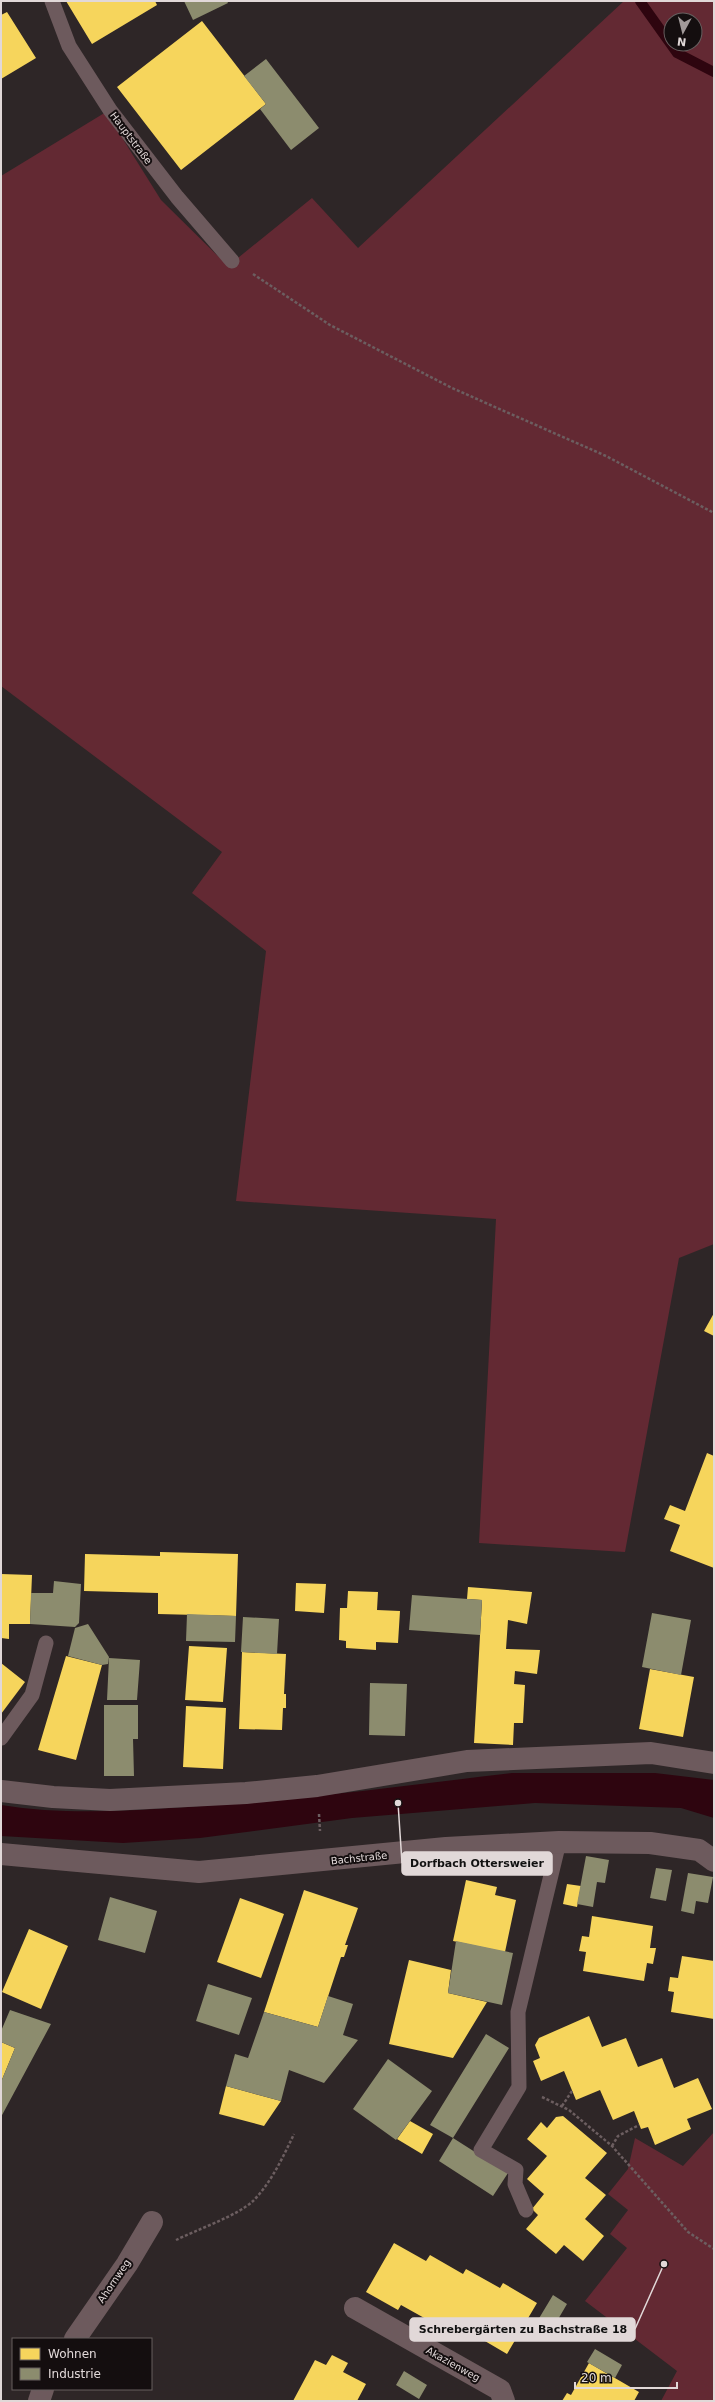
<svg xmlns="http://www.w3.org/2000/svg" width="715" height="2402" font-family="'DejaVu Sans',sans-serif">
<rect width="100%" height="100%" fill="#2e2627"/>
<!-- green -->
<path fill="#632933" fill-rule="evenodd" d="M624,1h90v1243l-35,14 -54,294 -146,-9 17,-324 -260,-18 30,-250 -74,-58 30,-41 -221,-166v-510l105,-64 55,88 67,66 84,-68 46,50zM671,20h24v24h-24z
M714,2132v269h-53l16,-30 -92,-70 42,-53 -17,-14 18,-24 -20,-16 20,-25 7,-31 48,28z"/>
<!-- water -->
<path fill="#2e050f" d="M512,1773h143l59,7v38l-33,-10 -146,-5 -183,15 -152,20 -77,5 -122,-7v-31c61,10 125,6 187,2 109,-7 216,-21 324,-34z"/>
<!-- homes -->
<path fill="#f6d55c" d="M66,1h89l2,4 -65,39z
M7,12l29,46 -35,21v-64z
M202,21l64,83 -85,66 -64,-83z
M714,1313v23l-10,-5z
M707,1453l7,3v112l-44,-17 10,-26 -16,-6 6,-14 15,6z
M160,1552l78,2 -2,62 -78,-2v-21l-74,-2 1,-37 75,2z
M1,1574l31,1 -2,49h-21v15l-8,-1z
M296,1583l30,1 -2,29 -29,-2z
M468,1587l64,5 -5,32 -19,-4 -2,29 34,1 -3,24 -22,-3 -1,13 11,1 -2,38h-9l-1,22 -39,-2 8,-143 -15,-1z
M348,1591l30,1 -1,18 23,1 -2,32 -22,-1v8l-30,-2v-7l-7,-1 1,-32h7z
M189,1646l38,2 -4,54 -38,-2z
M242,1652l44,2 -2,40h2v14h-3l-1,22 -43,-1z
M66,1656l36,9 -26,95 -38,-10z
M1,1663l24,19 -24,32z
M650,1669l44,8 -11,60 -44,-8z
M186,1706l40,2 -3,61 -40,-2z
M466,1880l31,7 -2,8 21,5 -11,52 -52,-11z
M567,1884l14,2 -4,21 -14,-3z
M304,1890l54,18 -13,37h3l-4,12h-3l-23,70 -54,-15z
M240,1898l44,16 -23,64 -44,-16z
M592,1916l61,10 -3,22h6l-3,16 -6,-1 -3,18 -61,-10 3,-19 -7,-1 3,-15 7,1z
M29,1929l39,17 -27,63 -39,-17z
M682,1956l32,5v58l-43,-7 3,-20 -6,-1 2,-14 8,1z
M409,1960l42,10 -3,23 39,9 -34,56 -64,-14z
M589,2016l13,31 24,-9 12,29 24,-9 12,30 24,-10 14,31 -25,10 4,10 -36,16 -7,-18 -7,2 -7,-18 -21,9 -13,-30 -24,10 -12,-29 -23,10 -8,-20 7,-3 -5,-13 4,-7z
M1,2042l14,6 -14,34z
M226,2086l55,15 -17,25 -45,-12z
M563,2116l44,37 -22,25 21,17 -21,24 19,17 -21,25 -19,-16 -8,9 -30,-25 12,-14 -6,-6 12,-15 -17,-15 20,-23 -20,-17 14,-17 6,6 9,-11z
M410,2121l23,13 -11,20 -25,-15z
M394,2243l32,18 4,-6 33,19 3,-5 34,19 3,-5 34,20 -30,51 -34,-20 -2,4 -34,-19 -2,5 -34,-19 -3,5 -32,-18z
M332,2355l16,8 -5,9 23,12 -9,17h-64l22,-41 11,5z
M589,2363l50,29 -5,9h-72l5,-8 4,2z"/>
<!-- industry -->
<path fill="#8c8c6e" d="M184,1h43l1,2 -35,17z
M266,59l53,69 -28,22 -31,-41 6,-5 -22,-28z
M54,1581l27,3 -2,39 -4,4 -45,-3 1,-31h22z
M412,1595l70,5 -2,35 -71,-5z
M652,1613l39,7 -10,55 -39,-8z
M187,1614l49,2 -1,26 -49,-1z
M243,1617l36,2 -2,35 -36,-2z
M88,1624l21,33 -1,7 -6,1 -34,-9 7,-28z
M109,1658l31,2 -3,40h-30z
M370,1683l37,1 -2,52 -36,-1z
M104,1705h34v34h-5l1,37h-30z
M586,1856l23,4 -4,23 -8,-1 -4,25 -16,-3z
M656,1868l16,2 -6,31 -16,-3z
M688,1873l25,4 -5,26 -12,-2 -2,13 -13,-3z
M110,1897l47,14 -12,42 -47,-13z
M456,1941l57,12 -11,52 -54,-12z
M208,1984l44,14 -13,37 -43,-14z
M328,1996l25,8 -10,31 15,5 -34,43 -35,-13 -8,31 -55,-15 9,-32 13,4 16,-46 54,15z
M10,2010l41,14 -50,93v-35l14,-34 -14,-6v-11z
M486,2034l23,14 -56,90 55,35 -15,23 -54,-35 14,-23 -23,-13z
M388,2059l44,32 -36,49 -43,-31z
M553,2295l14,9 -17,29 -15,-8z
M595,2349l27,16 -7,13 -28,-16z
M404,2371l23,14 -8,14 -23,-14z"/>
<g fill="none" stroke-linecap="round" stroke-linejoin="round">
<!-- stream -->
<path stroke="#2e050f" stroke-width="10" d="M640,1l37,52 37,19"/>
<!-- path -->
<path stroke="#6c5e60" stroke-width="2.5" stroke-dasharray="3 2" stroke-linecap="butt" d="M253,274l77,51 122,63 154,68 108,57
M319,1814l1,17
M542,2097l27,13 43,36 76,86 26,17
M562,2106l10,-15
M612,2146l6,-10 21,-11
M176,2240c20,-10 61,-24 77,-39 18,-18 30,-44 41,-67"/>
<!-- service -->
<path stroke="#6d5a5d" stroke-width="15" d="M52,1l17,45 41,64 67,87 55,64
M1,1738l31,-43 14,-52
M526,2210l-11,-26 1,-14 -35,-20 38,-63 -1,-75 41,-170"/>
<!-- minor -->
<path stroke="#6d5a5d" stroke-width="22" d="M1,1791l52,6 57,3 136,-7 71,-7 150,-25 184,-8 63,10
M1,1854l198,18 247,-24 113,-6 91,1 49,7 15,11
M355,2308l145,82 4,11
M75,2339l52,-75 25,-42
M39,2401l4,-12"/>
</g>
<g text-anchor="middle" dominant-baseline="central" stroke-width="4" stroke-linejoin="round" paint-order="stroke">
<!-- street labels -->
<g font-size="10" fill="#e1d8d8" stroke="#140e0f">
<text transform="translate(131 138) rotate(53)">Hauptstraße</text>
<text transform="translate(359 1858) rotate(-6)">Bachstraße</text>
<text transform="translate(114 2281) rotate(-56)">Ahornweg</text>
<text transform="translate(453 2364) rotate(29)">Akazienweg</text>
</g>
</g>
<!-- callouts -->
<path fill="none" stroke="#e1d8d8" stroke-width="1.5" d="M398 1803L402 1863M664 2264L635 2329"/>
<g fill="#e1d8d8" stroke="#140e0f" stroke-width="1.5">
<circle cx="398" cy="1803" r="4"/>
<circle cx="664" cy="2264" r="4"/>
</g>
<g fill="#e1d8d8" stroke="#e1d8d8" stroke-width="1.5">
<rect x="402" y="1852" width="150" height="23" rx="4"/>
<rect x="410" y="2318" width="225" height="23" rx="4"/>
</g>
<g font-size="11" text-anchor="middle" font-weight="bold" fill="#111">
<text x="477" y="1867">Dorfbach Ottersweier</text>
<text x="523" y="2333">Schrebergärten zu Bachstraße 18</text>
</g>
<!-- border -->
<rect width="715" height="2402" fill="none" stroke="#e1d8d8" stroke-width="4"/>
<!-- legend -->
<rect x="12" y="2338" width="140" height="52" fill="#140e0f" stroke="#665f5f"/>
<rect x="20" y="2348" width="20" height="12" fill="#f6d55c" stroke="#665f5f"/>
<text x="48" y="2358" font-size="12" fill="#e1d8d8">Wohnen</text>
<rect x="20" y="2368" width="20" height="12" fill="#8c8c6e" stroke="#665f5f"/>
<text x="48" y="2378" font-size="12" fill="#e1d8d8">Industrie</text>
<!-- north arrow -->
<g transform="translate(683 32) rotate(187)"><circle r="19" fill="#140e0f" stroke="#665f5f"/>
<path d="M0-3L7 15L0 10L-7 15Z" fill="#a29a9a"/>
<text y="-6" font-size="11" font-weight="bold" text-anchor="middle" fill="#e1d8d8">N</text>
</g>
<!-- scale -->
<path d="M575 2382v6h102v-6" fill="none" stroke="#e1d8d8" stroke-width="2"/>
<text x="581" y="2382" font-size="12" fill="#e1d8d8" stroke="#140e0f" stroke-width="3" paint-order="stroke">20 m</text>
</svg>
